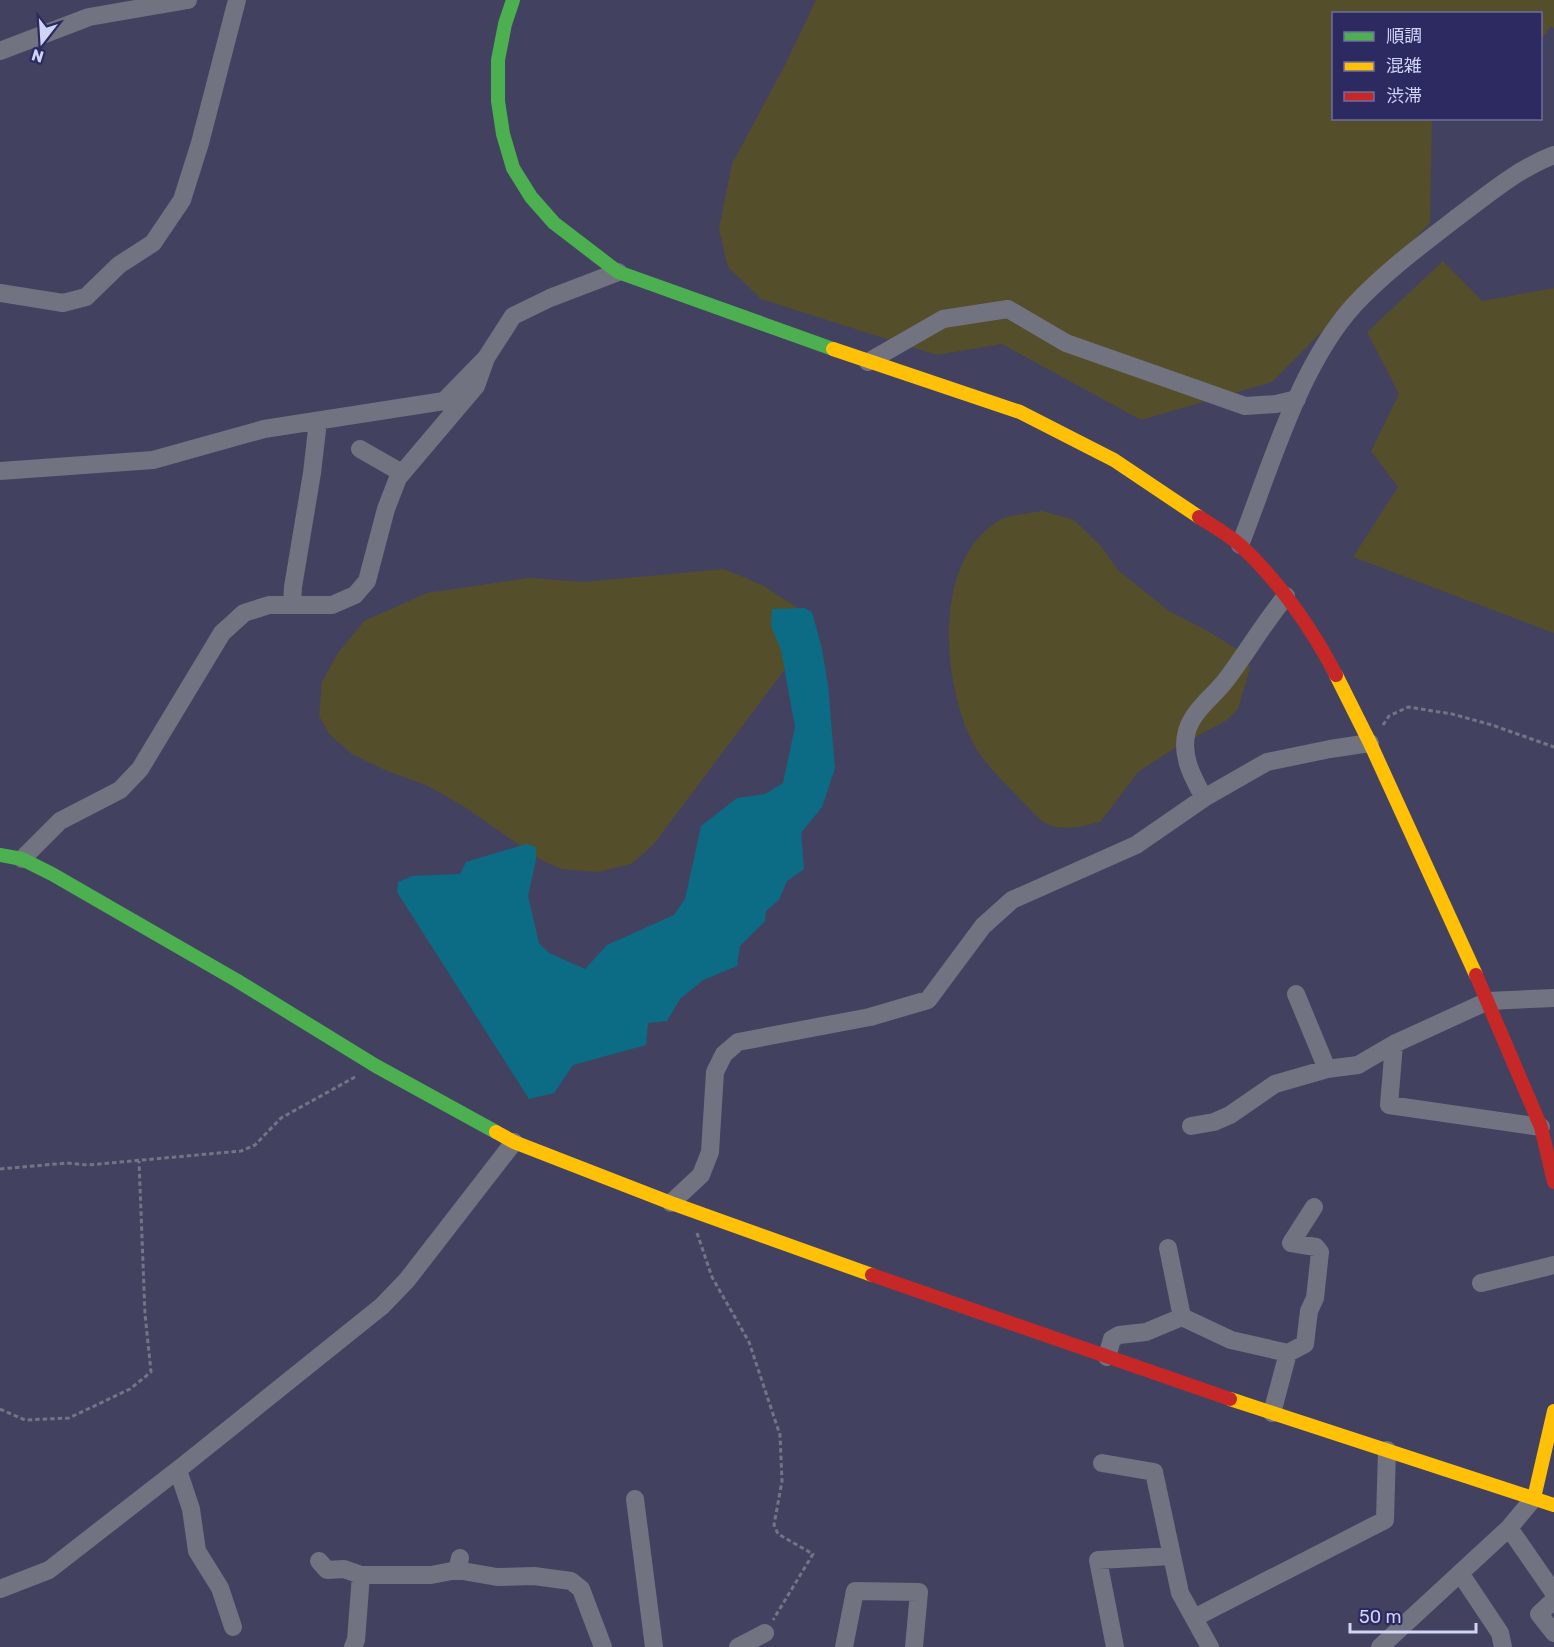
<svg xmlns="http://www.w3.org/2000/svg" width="1554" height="1647" font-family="Rubik,'Noto Sans JP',sans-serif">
<rect width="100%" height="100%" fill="#424260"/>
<!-- green -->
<path fill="#544e2a" d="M816,0h738v28l-4,-1 -9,14 -1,-27h-206v104l98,1 -2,104 -158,159 -131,38 -139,-76 -65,11 -176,-56 -33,-32 -9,-38 13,-65 53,-99z
M1443,261l39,40 72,-13v345l-201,-76 45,-70 -27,-36 28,-57 -32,-62z
M1042,511l32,9 26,25 18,25 51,41 39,20 30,19 12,18 -12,41 -11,11 -52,28 -37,24 -38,50c-16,4 -37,10 -53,2 -10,-5 -19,-18 -27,-25 -16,-17 -39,-38 -49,-60 -29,-61 -38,-177 27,-218 11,-7 31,-7 44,-10z
M724,569l38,16 42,27 -1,33 -150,200 -22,19 -33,8 -36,-3 -21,-9 -78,-54 -35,-20 -43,-16 -33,-16 -22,-19 -11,-19 3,-34 16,-29 26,-32 63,-28 102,-15 55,4z"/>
<!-- water -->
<path fill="#0c6b85" d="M804,608l8,4 10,37 6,36 7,83 -13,39 -21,26 3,36 -17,12 -8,19 -13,11 -1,10 -25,25 -3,20 -34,14 -23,19 -13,22 -19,2 -2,22 -73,20 -19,28 -25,6 -132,-207 1,-10 14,-6 48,-2 6,-12 60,-18 10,3v13l-8,36 11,47 10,10 36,16 22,-24 67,-30 11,-16 16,-73 36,-28 28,-4 18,-11 12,-56 -14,-77 -10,-24 1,-17z"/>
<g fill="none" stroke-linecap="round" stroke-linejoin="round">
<!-- path -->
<path stroke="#737485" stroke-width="3" stroke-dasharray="4.5 3" stroke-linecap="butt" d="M1383,725l6,-9 19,-9 44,7 40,11 62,22
M0,1169l67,-6 21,2 153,-14 14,-6 26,-27 74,-41
M697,1233l15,44 37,65 31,93 2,46 -8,44 4,9 35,20 -40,66
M0,1409l25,11 44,-2 61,-29 21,-17 -6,-58 -6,-153"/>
<!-- street -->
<path stroke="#727381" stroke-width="18" d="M0,51l89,-34 99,-17
M0,293l63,10 23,-6 33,-32 34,-22 29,-43 18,-57 37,-143
M868,362l75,-43 65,-10 58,34 179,63 31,-2 21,-5
M360,449l42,24
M0,471l153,-11 111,-31 180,-28 42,-43 27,-42 37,-18 68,-26
M1240,545c30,-76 59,-180 115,-241 31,-33 64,-57 100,-85 31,-23 62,-50 99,-64
M292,604l1,-17 19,-114 6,-52
M1204,798c-11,-20 -24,-43 -17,-67 6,-21 26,-34 39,-51 21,-28 38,-57 60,-84
M22,859l38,-38 60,-31 20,-21 82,-136 22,-20 25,-8h63l23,-10 12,-14 19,-72 12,-31 78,-92 10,-28
M1296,994l31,75 31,-4 36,-21
M1191,1126l23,-4 16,-7 45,-31 52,-15
M1541,1127l-152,-22 5,-61 94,-43 66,-3
M671,1203l30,-28 9,-23 5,-80 9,-18 14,-12 132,-25 58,-17 55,-74 29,-26 124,-55 68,-47 63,-36 63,-13 40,-6
M1168,1248l14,69 49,23 57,13 -16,60
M1481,1283l73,-18
M1288,1353l17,-9 4,-33 6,-13 5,-46 -4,-5 -25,-4 23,-36
M1107,1357l5,-18 7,-4 27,-3 36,-15
M1102,1463l52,9 26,121 30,54
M178,1470l13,39 6,42 23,37 13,39
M635,1499l19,148
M1509,1528l45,65
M460,1558l-3,12 40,7 37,-1 37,5 10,8 22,58
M319,1561l8,9 17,-1 17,6
M1460,1573l40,60 3,14
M0,1589l49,-19 135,-105 198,-159 25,-26 107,-138
M1554,1600l-15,14 15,19
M1194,1618l191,-98 2,-70
M353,1647l3,-7 5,-65h70l26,-5
M738,1647l27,-14
M844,1647l11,-56 64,1 -5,55
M1115,1647l-17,-87 74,-4
M1380,1647l129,-119 25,-30"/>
<!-- fast -->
<path stroke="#4caf50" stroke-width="14" d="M513,0l-8,24 -7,36v41l5,33 10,34 18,29 23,26 64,49 215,77
M0,855l22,4 30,15 184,106 140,86 120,66"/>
<!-- slow -->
<path stroke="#ffc107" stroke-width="14" d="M833,349l187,63 94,48 85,57
M1336,675l34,68 106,232
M496,1132l18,10 157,61 201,72
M1230,1399l324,106
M1534,1498l20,-87"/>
<!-- jam -->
<path stroke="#c62828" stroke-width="14" d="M1199,517c14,9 30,18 42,29 37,34 72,84 95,129
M1476,975l65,152 13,55
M872,1275l358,124"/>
</g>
<!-- legend -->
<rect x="1332" y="12" width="210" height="108" fill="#2c2a61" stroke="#6e6e9d" stroke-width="1.5"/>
<rect x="1344" y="32" width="30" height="9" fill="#4caf50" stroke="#6e6e9d" stroke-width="1.5"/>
<text x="1386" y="42" font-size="18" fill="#d0d4f6">順調</text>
<rect x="1344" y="62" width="30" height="9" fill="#ffc107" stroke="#6e6e9d" stroke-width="1.5"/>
<text x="1386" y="72" font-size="18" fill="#d0d4f6">混雑</text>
<rect x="1344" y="92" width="30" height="9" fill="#c62828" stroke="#6e6e9d" stroke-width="1.5"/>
<text x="1386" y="102" font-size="18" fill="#d0d4f6">渋滞</text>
<!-- north arrow -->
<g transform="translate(42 42) rotate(197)" stroke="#2c2a61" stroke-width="4.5" paint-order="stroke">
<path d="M0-4.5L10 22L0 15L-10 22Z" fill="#d0d4f6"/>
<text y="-9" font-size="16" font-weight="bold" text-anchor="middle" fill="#d0d4f6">N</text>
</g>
<!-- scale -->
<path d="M1350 1623v9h126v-9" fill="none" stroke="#d0d4f6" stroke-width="3"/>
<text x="1359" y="1623" font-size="18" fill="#d0d4f6" stroke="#2c2a61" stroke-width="4.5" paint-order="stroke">50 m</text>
</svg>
